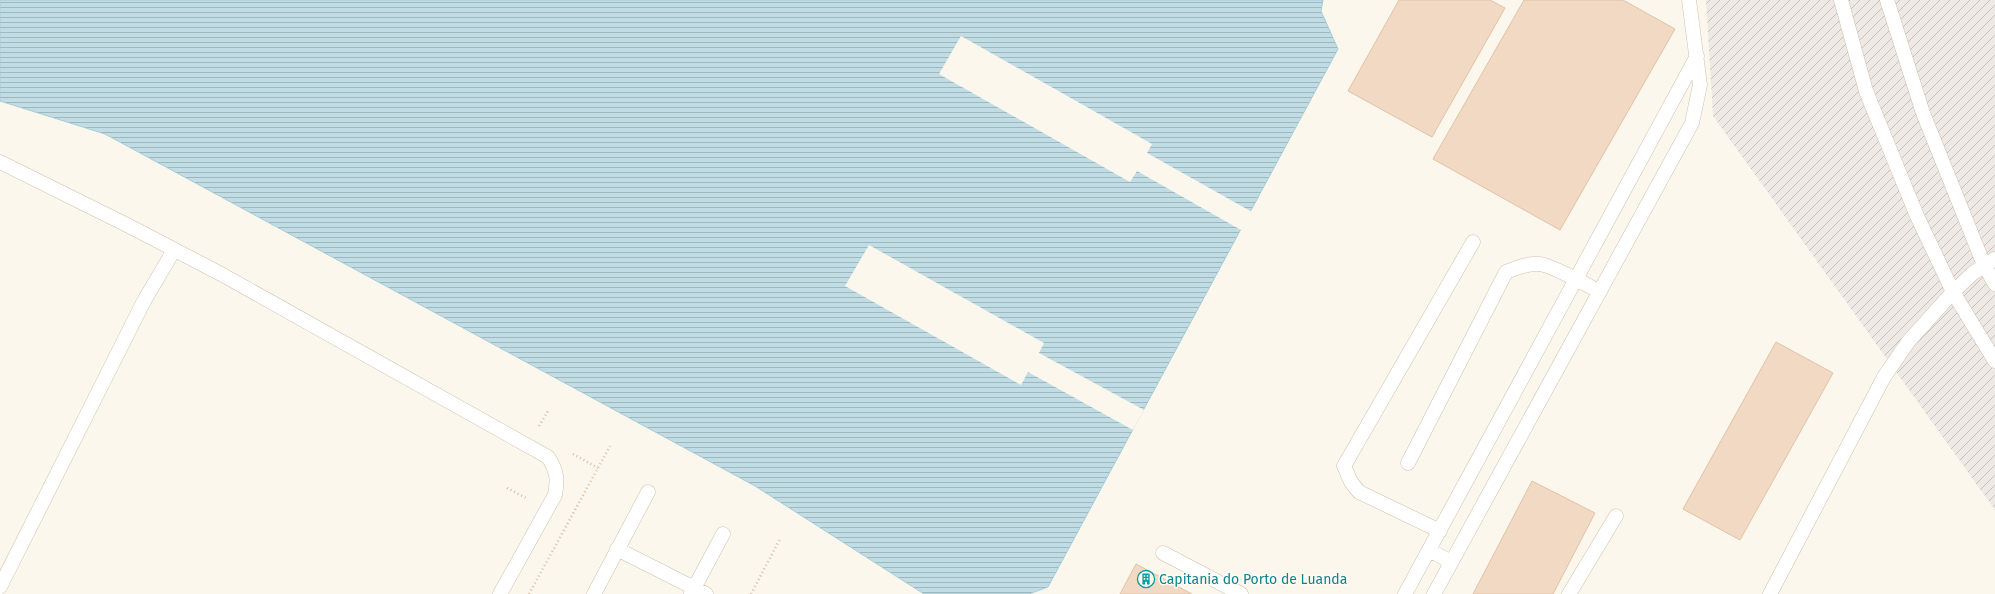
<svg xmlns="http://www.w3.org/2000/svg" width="1995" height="594" font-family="'Fira Sans',sans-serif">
<defs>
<pattern id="industrial-furrows" width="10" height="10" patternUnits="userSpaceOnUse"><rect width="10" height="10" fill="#eee9e4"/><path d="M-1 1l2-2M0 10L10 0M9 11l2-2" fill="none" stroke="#c6c0bb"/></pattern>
<pattern id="water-rules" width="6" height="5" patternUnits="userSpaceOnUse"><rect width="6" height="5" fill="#c0dde6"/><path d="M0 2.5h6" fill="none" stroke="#a1b7bd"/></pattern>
</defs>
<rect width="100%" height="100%" fill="#fcf7ec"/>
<!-- industrial -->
<path fill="url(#industrial-furrows)" d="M1706,0h289v149l-5,9 5,-7v359l-282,-394z"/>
<!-- water -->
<path fill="url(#water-rules)" stroke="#a7ccd7" d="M0,0h1323l-2,11 17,38 -290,538 -19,7h-105l-169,-108 -650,-352 -105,-33z"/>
<!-- pier -->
<path fill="#fcf7ec" d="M961,36l191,108 -5,9 105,59 -11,18 -104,-59 -7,11 -191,-108z
M869,245l175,98 -5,10 105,57 -11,20 -105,-58 -7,13 -176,-99z"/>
<!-- building -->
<path fill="#f1d9c4" stroke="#e3c1a5" d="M1399,0h91l15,8 -73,129 -84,-46z
M1524,0h99l52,29 -115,201 -127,-71z
M1776,342l57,31 -93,167 -57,-31z
M1532,481l63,32 -42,81h-80z
M1136,564l56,30h-72z"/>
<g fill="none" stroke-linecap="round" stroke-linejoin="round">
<!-- lane casing -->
<g stroke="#cec0b1" stroke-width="15">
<path id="lane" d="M1841,0l25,91 51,125 36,76 42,69
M1887,0l36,113 61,152 11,19
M0,162l129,64 92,48 327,183c9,14 10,22 7,38l-55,99
M1408,463l98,-191c10,-4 22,-9 33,-8 13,1 48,21 61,28
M1440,531l-81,-39 -8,-10 -7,-16 129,-224
M617,549l89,45
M1429,550l22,12
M1163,553l78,41
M0,587l144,-286 30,-51
M594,594l54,-102
M691,594l32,-60
M1405,594l292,-538
M1434,594l258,-471 8,-38 -11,-85
M1569,594l47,-78
M1770,594l114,-217 24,-35 45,-50 20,-19 22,-14"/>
</g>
<!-- path -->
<path stroke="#d6bda7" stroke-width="2.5" stroke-dasharray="1 3" stroke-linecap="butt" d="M539,426l9,-15
M573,454l25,14
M507,488l21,11
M529,594l81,-148
M751,594l29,-55"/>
<!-- lane -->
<use href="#lane" stroke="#fff" stroke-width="14"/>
</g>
<!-- icons -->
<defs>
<g id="building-ring" transform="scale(0.9)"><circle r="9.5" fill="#fefbf2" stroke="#0f9aa8" stroke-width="1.5"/><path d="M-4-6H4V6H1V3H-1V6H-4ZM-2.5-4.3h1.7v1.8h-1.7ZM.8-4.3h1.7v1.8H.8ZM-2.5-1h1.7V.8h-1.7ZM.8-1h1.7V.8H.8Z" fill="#0f9aa8"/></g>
</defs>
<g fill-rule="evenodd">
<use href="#building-ring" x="1146" y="579"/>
</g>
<g text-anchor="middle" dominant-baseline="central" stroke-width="3" stroke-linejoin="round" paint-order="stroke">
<!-- culture labels -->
<g font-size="14" fill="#0d838f" stroke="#fefbf2" text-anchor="start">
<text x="1159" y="579">Capitania do Porto de Luanda</text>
</g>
</g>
</svg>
